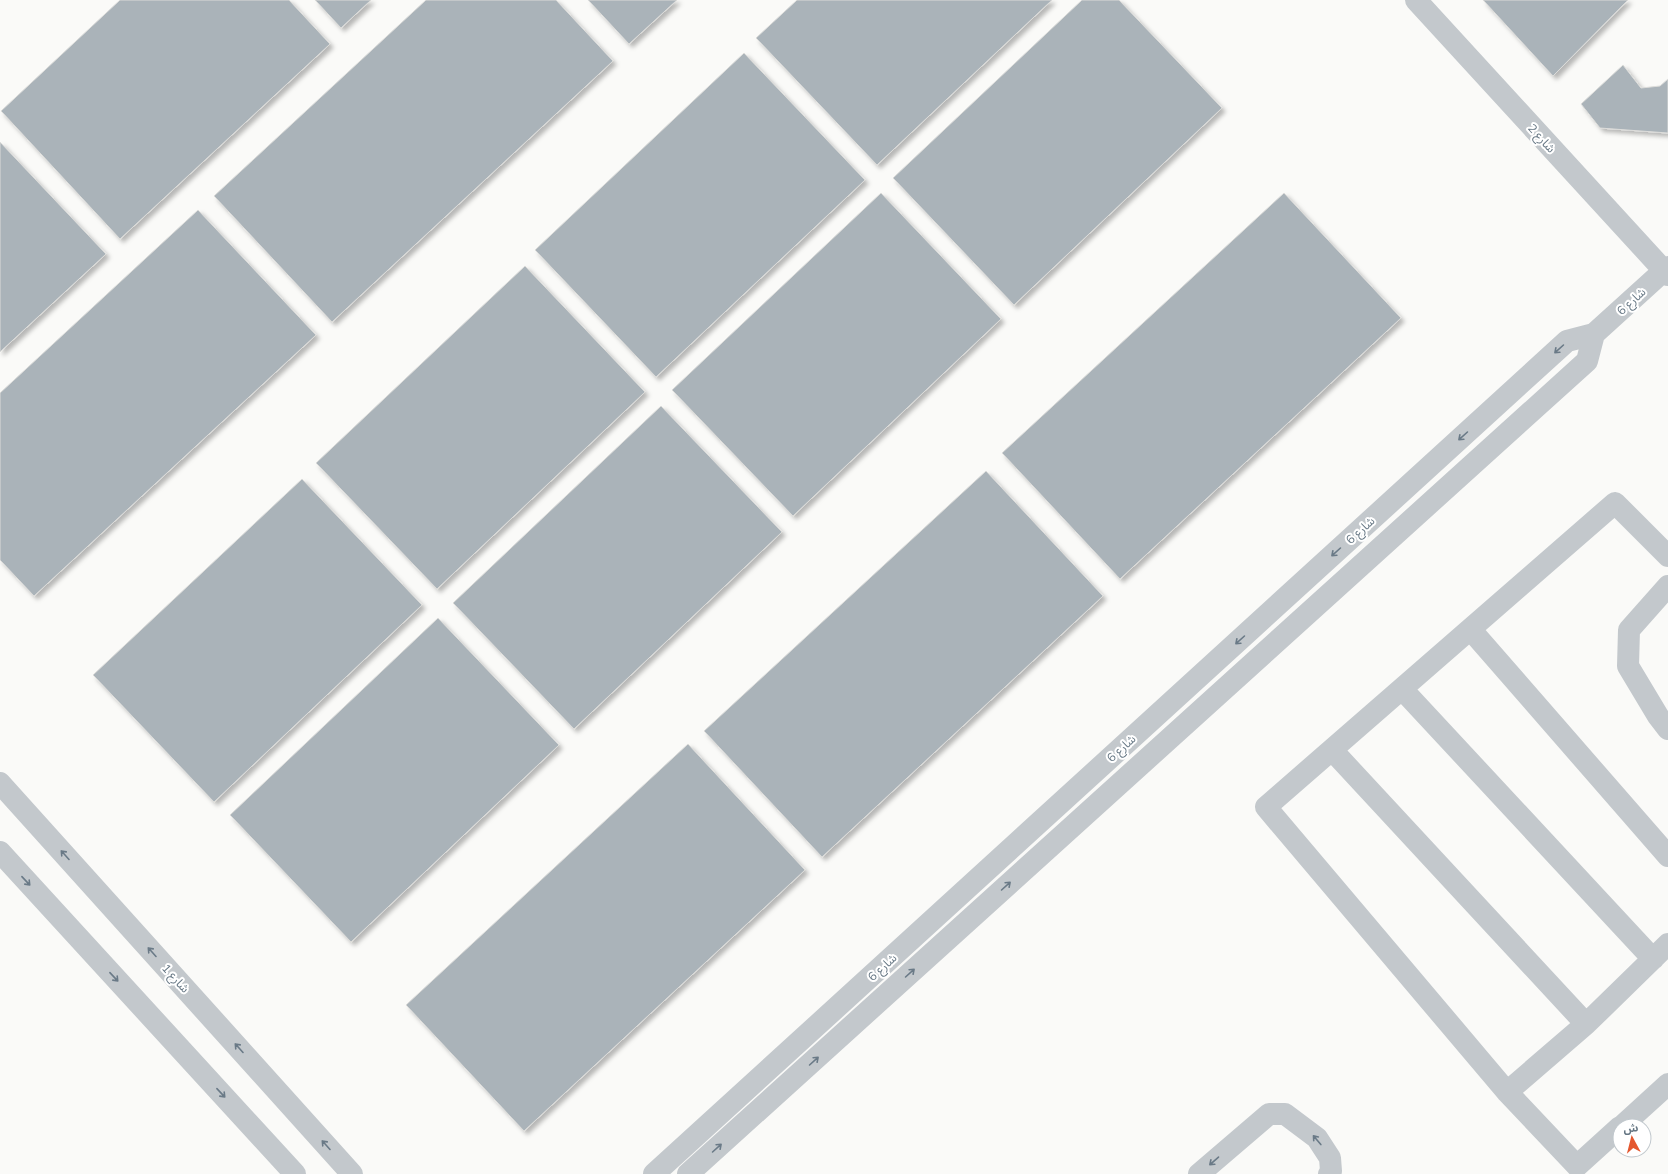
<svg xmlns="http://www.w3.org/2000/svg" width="1668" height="1174" font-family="Mulish,'Noto Sans Arabic',sans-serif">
<defs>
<filter id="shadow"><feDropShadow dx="3.5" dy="3.5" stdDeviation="2" flood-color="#0004"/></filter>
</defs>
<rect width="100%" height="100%" fill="#fafaf8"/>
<!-- building -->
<path fill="#aab3b9" stroke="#dcdcda" filter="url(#shadow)" d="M120,0h169l41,44 -210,195 -119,-128z
M315,0h56l-30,28z
M426,0h130l57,61 -281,261 -118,-126z
M588,0h89l-48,44z
M797,0h255l-175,165 -121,-127z
M1082,0h37l103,108 -208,197 -121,-127z
M1483,0h145l-75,76z
M744,53l121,127 -209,197 -121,-127z
M1623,65l18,23 19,-2 8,-7v54l-68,-5 -19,-24z
M0,142l106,112 -106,98z
M881,193l120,126 -208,197 -121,-126z
M1284,193l117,125 -281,261 -118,-126z
M198,210l118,125 -282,261 -34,-36v-167z
M525,266l120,126 -208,197 -121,-126z
M661,406l121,126 -208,197 -121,-126z
M986,471l117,125 -281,261 -118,-126z
M302,479l120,126 -208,197 -121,-127z
M438,618l121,127 -208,197 -121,-127z
M688,744l117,126 -281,261 -118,-126z"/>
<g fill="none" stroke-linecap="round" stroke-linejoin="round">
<!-- minor -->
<path stroke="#c3c8cc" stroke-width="22" d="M1416,0l252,275
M1668,586l-39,44 -1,36 30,50 10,13
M1471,630l197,226
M1402,689l251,270
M1332,750l254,274
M0,783l352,391
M0,852l295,322
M1507,1092l79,-68 82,-80
M1622,1126l46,-42
M1620,1127l-43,39 -70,-74 -241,-285 349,-304 53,53
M654,1174l913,-833 27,-7 74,-67
M688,1174l899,-813 7,-27
M1199,1174l70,-60h16l32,24 13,20 1,13 -2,3"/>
</g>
<!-- one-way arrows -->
<defs><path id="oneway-shaft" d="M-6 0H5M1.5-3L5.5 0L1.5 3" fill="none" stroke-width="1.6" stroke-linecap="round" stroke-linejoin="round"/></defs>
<g stroke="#6a7a87">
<use href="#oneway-shaft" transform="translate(1559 349) rotate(138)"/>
<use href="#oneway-shaft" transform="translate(1463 436) rotate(138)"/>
<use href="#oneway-shaft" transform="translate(1336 552) rotate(138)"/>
<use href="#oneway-shaft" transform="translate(1240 640) rotate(138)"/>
<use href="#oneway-shaft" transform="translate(65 855) rotate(-132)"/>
<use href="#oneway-shaft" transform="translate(26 881) rotate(47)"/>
<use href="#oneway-shaft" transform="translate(1006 886) rotate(-42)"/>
<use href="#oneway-shaft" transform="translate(152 952) rotate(-132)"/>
<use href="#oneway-shaft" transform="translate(910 973) rotate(-42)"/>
<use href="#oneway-shaft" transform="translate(114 977) rotate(47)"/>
<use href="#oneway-shaft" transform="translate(239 1048) rotate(-132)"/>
<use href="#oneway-shaft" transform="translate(814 1061) rotate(-42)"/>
<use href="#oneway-shaft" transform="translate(221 1093) rotate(47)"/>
<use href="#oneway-shaft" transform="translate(1317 1140) rotate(-130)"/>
<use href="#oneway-shaft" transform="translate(326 1145) rotate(-132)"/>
<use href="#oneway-shaft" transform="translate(717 1148) rotate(-42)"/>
<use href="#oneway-shaft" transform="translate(1214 1161) rotate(139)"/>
</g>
<g text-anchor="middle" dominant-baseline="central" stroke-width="4" stroke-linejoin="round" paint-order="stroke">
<!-- street labels -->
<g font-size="12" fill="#657683" stroke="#fff">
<text transform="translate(1542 138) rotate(48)">شارع 2</text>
<text transform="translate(1631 301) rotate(-42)">شارع 6</text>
<text transform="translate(1360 530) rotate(-42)">شارع 6</text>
<text transform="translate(1121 748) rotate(-42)">شارع 6</text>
<text transform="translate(882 967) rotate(-42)">شارع 6</text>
<text transform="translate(176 978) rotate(48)">شارع 1</text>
</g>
</g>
<!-- north arrow -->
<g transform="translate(1632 1138) rotate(353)"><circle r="19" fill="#ffffff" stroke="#c1c8cd"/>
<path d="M0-3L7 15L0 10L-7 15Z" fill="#e4572e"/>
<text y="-6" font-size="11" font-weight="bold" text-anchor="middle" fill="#657683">ش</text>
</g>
</svg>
